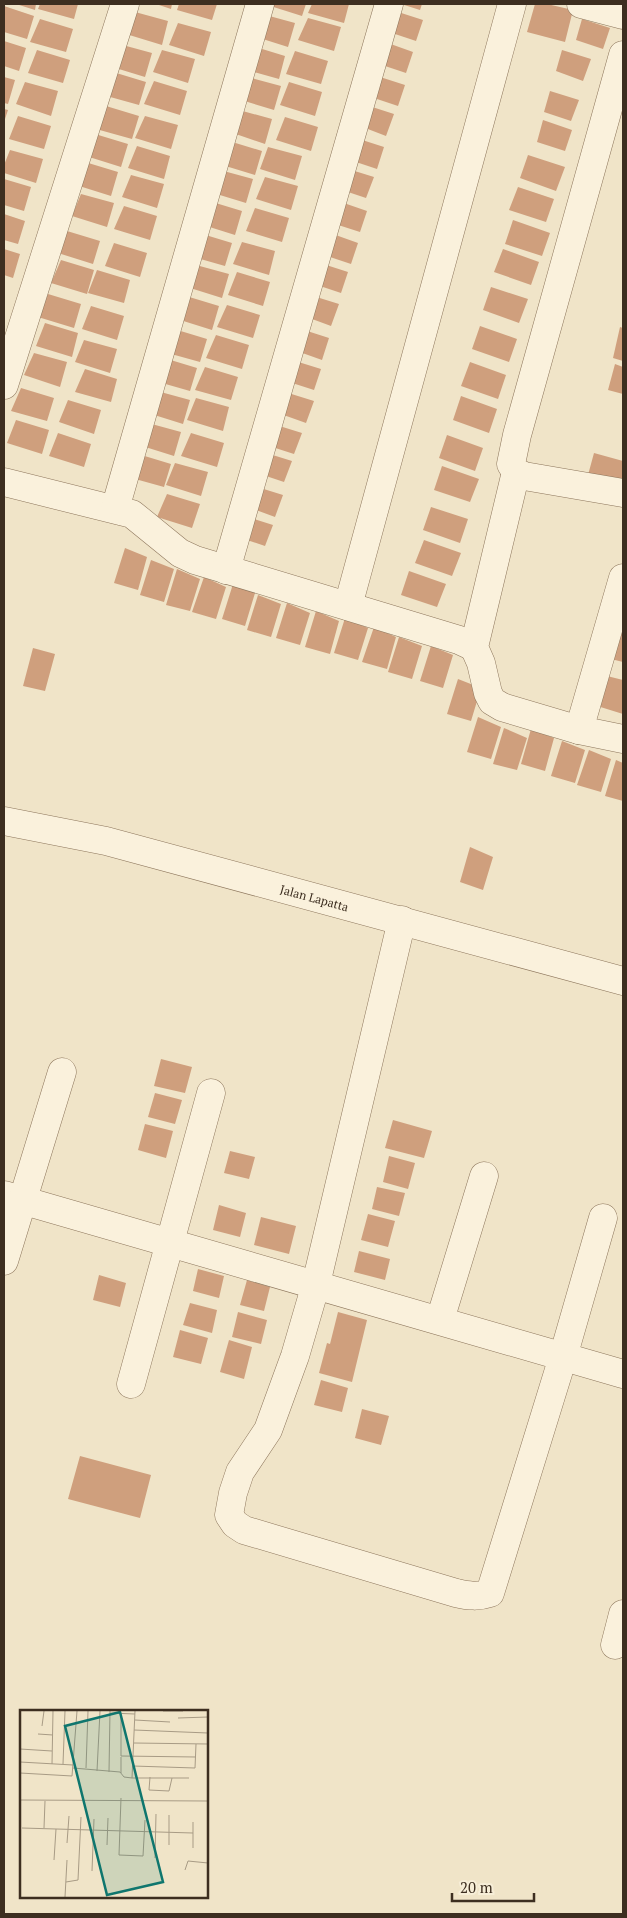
<svg xmlns="http://www.w3.org/2000/svg" width="627" height="1918" font-family="'PT Serif',serif">
<rect width="100%" height="100%" fill="#f0e4c8"/>
<!-- building -->
<path fill="#cf9f7d" d="M16,4h20l-1,6z
M40,4h38l-4,15 -36,-10z
M156,4h16l-1,5z
M179,4h38l-5,16 -35,-10z
M264,4h42l-4,12z
M312,4h37l-5,19 -36,-10z
M401,4h21l-2,6z
M535,4h12l26,6 -8,32 -38,-10z
M4,6l30,10 -7,23 -23,-7z
M395,11l28,9 -7,21 -27,-9z
M135,12l33,9 -6,24 -36,-11z
M262,14l33,9 -7,24 -35,-11z
M308,18l33,9 -7,24 -36,-11z
M40,19l33,10 -7,23 -36,-10z
M582,19l28,9 -7,21 -27,-9z
M178,23l33,9 -7,24 -35,-11z
M4,41l22,7 -7,23 -15,-5z
M385,42l28,10 -7,21 -27,-9z
M119,44l33,9 -7,24 -36,-11z
M252,46l33,10 -6,23 -36,-10z
M37,50l33,10 -7,23 -35,-10z
M162,50l33,9 -7,24 -35,-11z
M562,50l29,9 -8,22 -27,-10z
M295,51l33,10 -7,23 -35,-10z
M113,72l33,10 -7,23 -36,-10z
M377,76l28,9 -7,21 -27,-9z
M4,77l11,3 -7,24 -4,-1z
M248,77l33,9 -7,24 -36,-11z
M154,81l33,10 -7,24 -36,-11z
M25,82l33,9 -7,25 -35,-12z
M289,82l33,10 -7,24 -35,-11z
M550,91l29,9 -8,21 -27,-9z
M366,105l28,9 -8,22 -26,-10z
M106,106l33,10 -7,23 -36,-10z
M4,109l4,1 -4,12z
M239,110l33,9 -7,25 -35,-12z
M18,116l33,10 -7,23 -35,-10z
M145,116l33,9 -7,24 -36,-11z
M285,117l33,10 -7,24 -35,-11z
M543,120l29,10 -7,21 -28,-9z
M95,134l33,10 -7,23 -35,-11z
M356,138l28,9 -7,22 -27,-9z
M229,141l33,10 -7,24 -36,-11z
M137,146l33,10 -6,23 -36,-11z
M268,147l34,9 -7,24 -35,-11z
M10,150l33,9 -7,24 -32,-10v-8z
M528,155l37,12 -9,24 -36,-13z
M85,162l33,10 -7,24 -35,-11z
M345,168l29,9 -8,21 -27,-9z
M220,170l33,9 -7,24 -36,-11z
M131,175l33,9 -7,24 -35,-11z
M265,177l33,9 -7,24 -35,-11z
M4,179l27,8 -7,24 -20,-6z
M518,187l36,12 -8,23 -37,-12z
M81,194l33,9 -7,24 -35,-11z
M209,201l33,10 -7,24 -35,-11z
M338,201l29,10 -7,21 -28,-9z
M124,206l33,10 -7,24 -36,-11z
M255,208l34,10 -7,24 -36,-11z
M4,214l21,7 -7,23 -14,-4z
M513,220l37,13 -8,23 -37,-12z
M67,231l33,10 -7,23 -35,-11z
M199,233l33,10 -7,23 -35,-10z
M330,233l28,10 -7,21 -27,-9z
M242,242l33,9 -6,24 -36,-11z
M114,243l33,10 -7,24 -35,-11z
M4,249l16,5 -7,24 -9,-3z
M503,249l36,13 -8,23 -37,-13z
M61,260l33,10 -7,24 -36,-11z
M320,263l28,9 -7,21 -27,-9z
M196,265l33,9 -7,24 -35,-11z
M97,270l33,10 -6,23 -36,-10z
M237,272l33,10 -7,24 -35,-11z
M491,287l37,12 -9,24 -36,-13z
M48,294l33,10 -7,24 -36,-11z
M310,295l29,9 -8,22 -27,-10z
M186,296l33,10 -7,24 -35,-11z
M227,305l33,10 -7,23 -36,-11z
M91,306l33,10 -7,24 -35,-11z
M45,323l33,10 -6,24 -36,-11z
M480,326l37,13 -8,23 -37,-13z
M620,327l3,1v33l-10,-3z
M174,329l33,10 -7,23 -36,-10z
M301,329l28,9 -7,22 -28,-10z
M216,335l33,10 -7,24 -36,-11z
M84,340l33,9 -7,24 -35,-11z
M34,353l33,9 -7,25 -36,-12z
M164,358l33,10 -7,23 -35,-10z
M292,360l29,9 -7,21 -28,-9z
M470,362l36,13 -8,24 -37,-13z
M615,364l8,3v27l-15,-4z
M205,367l33,10 -7,23 -36,-10z
M85,369l32,10 -6,23 -36,-10z
M21,388l33,10 -7,23 -36,-10z
M157,391l33,9 -7,24 -35,-11z
M285,392l29,9 -8,22 -28,-10z
M461,396l36,13 -8,24 -36,-13z
M196,398l33,9 -6,24 -36,-11z
M68,400l33,10 -7,24 -35,-12z
M16,420l33,10 -7,24 -35,-11z
M148,423l33,9 -7,24 -35,-11z
M273,424l29,9 -8,21 -28,-9z
M58,433l33,11 -7,23 -35,-11z
M191,433l33,10 -7,24 -36,-11z
M447,435l36,13 -8,23 -36,-13z
M263,452l29,9 -8,21 -27,-9z
M594,453l29,8v24l-35,-10z
M138,454l33,10 -7,23 -36,-10z
M175,463l33,9 -7,24 -35,-11z
M442,466l37,13 -9,23 -36,-12z
M254,486l29,9 -8,22 -27,-10z
M167,494l33,10 -8,24 -35,-11z
M431,507l37,12 -8,24 -37,-13z
M244,516l29,9 -8,21 -27,-9z
M424,540l37,13 -9,23 -37,-13z
M125,548l22,9 -9,33 -24,-7z
M151,560l23,9 -10,33 -24,-7z
M177,569l23,10 -10,32 -24,-6z
M409,571l37,13 -9,23 -36,-12z
M204,577l22,10 -10,32 -24,-7z
M233,584l22,9 -10,33 -23,-7z
M258,595l23,9 -10,33 -24,-7z
M287,603l23,10 -10,32 -24,-7z
M316,611l23,10 -9,33 -25,-7z
M345,618l23,10 -10,32 -24,-7z
M374,627l22,10 -9,32 -25,-7z
M619,630l4,1v31l-12,-3z
M399,637l23,9 -10,33 -24,-7z
M431,646l22,9 -10,33 -23,-7z
M33,648l22,6 -10,37 -22,-5z
M603,675l20,5v34l-29,-9z
M458,679l23,9 -10,33 -24,-7z
M478,717l23,10 -10,32 -24,-7z
M504,728l23,10 -10,32 -24,-6z
M531,729l23,9 -9,33 -24,-7z
M562,741l23,9 -10,33 -24,-7z
M589,750l22,9 -10,33 -24,-7z
M616,760l7,3v38l-18,-5z
M470,847l23,10 -10,33 -23,-8z
M161,1059l31,8 -7,26 -31,-7z
M155,1093l27,7 -7,24 -27,-7z
M393,1120l39,11 -8,27 -39,-10z
M145,1124l28,7 -7,27 -28,-8z
M230,1151l25,6 -6,22 -25,-6z
M389,1156l26,7 -7,26 -25,-7z
M377,1187l28,6 -6,23 -27,-7z
M219,1205l27,8 -6,24 -27,-7z
M368,1214l27,7 -7,26 -27,-7z
M261,1217l35,9 -7,28 -35,-9z
M359,1251l31,8 -5,21 -31,-8z
M198,1269l26,7 -5,22 -26,-7z
M99,1275l27,8 -6,24 -27,-7z
M247,1280l23,7 -6,24 -24,-6z
M190,1303l27,7 -5,23 -29,-8z
M238,1312l29,8 -6,24 -29,-7z
M338,1312l29,8 -15,62 -33,-9 8,-30 3,1z
M180,1330l28,8 -7,26 -28,-7z
M229,1340l23,7 -8,32 -24,-7z
M321,1380l27,8 -6,24 -28,-7z
M362,1409l27,7 -8,29 -26,-7z
M80,1456l71,19 -11,43 -72,-19z"/>
<g fill="none" stroke-linecap="round" stroke-linejoin="round">
<!-- minor casing -->
<g stroke="#8d765c" stroke-width="29">
<g id="minor">
<path d="M581,4l42,11"/>
<path d="M623,55l-106,380 -6,29 5,8 8,4 99,17"/>
<path d="M4,385l121,-381"/>
<path d="M516,472l-42,175 7,16 7,30 4,8 10,6 77,23"/>
<path d="M4,482l128,32 48,39 15,7 264,80 15,7"/>
<path d="M115,509l145,-505"/>
<path d="M226,570l163,-566"/>
<path d="M623,578l-44,152 44,9"/>
<path d="M348,606l164,-602"/>
<path id="s1" d="M4,821l102,20 517,140"/>
<path d="M402,920l-86,364 -21,72 -27,74 -28,42 -7,21 -4,22 6,9 9,6 212,63c13,3 22,4 34,0l73,-236 40,-139"/>
<path d="M4,1195l619,179"/>
<path d="M4,1261l58,-189"/>
<path d="M440,1320l44,-144"/>
<path d="M131,1384l80,-291"/>
<path d="M615,1645l8,-31"/>
</g>
</g>
<!-- minor -->
<use href="#minor" stroke="#faf1dc" stroke-width="28"/>
</g>
<g text-anchor="middle" dominant-baseline="central" stroke-width="5" stroke-linejoin="round" paint-order="stroke">
<!-- street labels -->
<g font-size="12" fill="#3d2e20" stroke="#f7eed8">
<text stroke="none"><textPath href="#s1" startOffset="320">Jalan Lapatta</textPath></text>
</g>
</g>
<!-- overview -->
<g transform="translate(20 1710)">
<rect width="188" height="188" fill="#f0e4c8"/>
<path fill="none" stroke="#a89b85" stroke-width="1" d="M115,1l-3,67h57M143,1h20M90,3l25,1M101,4v42l75,1M158,8l30,-1M115,10l35,2M22,16l2,-15M114,20l74,3M18,24l15,1M114,33l74,1M0,39l32,2M101,47v16M0,52l53,3M32,54l1,-53M43,54l2,-53M113,56l62,2 1,-24M53,58l47,4 4,5 8,1M66,58l2,-57M77,61l3,-60M89,62l1,-61M0,63l52,3 5,-65M130,67l-1,13 20,1 3,-13M101,88l-2,57 24,1 2,-36M0,90l188,1M173,112v26M2,118l171,5M24,118l1,-27M47,133l2,-27M87,135l1,-27M149,135v-30M135,148l1,-44M34,150l2,-31M165,160l3,-9 20,2M72,161l2,-52M46,172l12,-2 3,-63M45,187l2,-37"/>
<path fill="#0f766e" fill-opacity="0.15" stroke="#0f766e" stroke-width="2.5" d="M100,2l43,170 -56,13 -42,-169z"/>
<rect width="188" height="188" fill="none" stroke="#3d2e20" stroke-width="2.5"/>
</g>
<!-- border -->
<rect width="627" height="1918" fill="none" stroke="#3d2e20" stroke-width="10"/>
<!-- scale -->
<path d="M452 1893v8h82v-8" fill="none" stroke="#3d2e20" stroke-width="2.5"/>
<text x="460" y="1893" font-size="15" fill="#3d2e20" stroke="#f7eed8" stroke-width="4" paint-order="stroke">20 m</text>
</svg>
